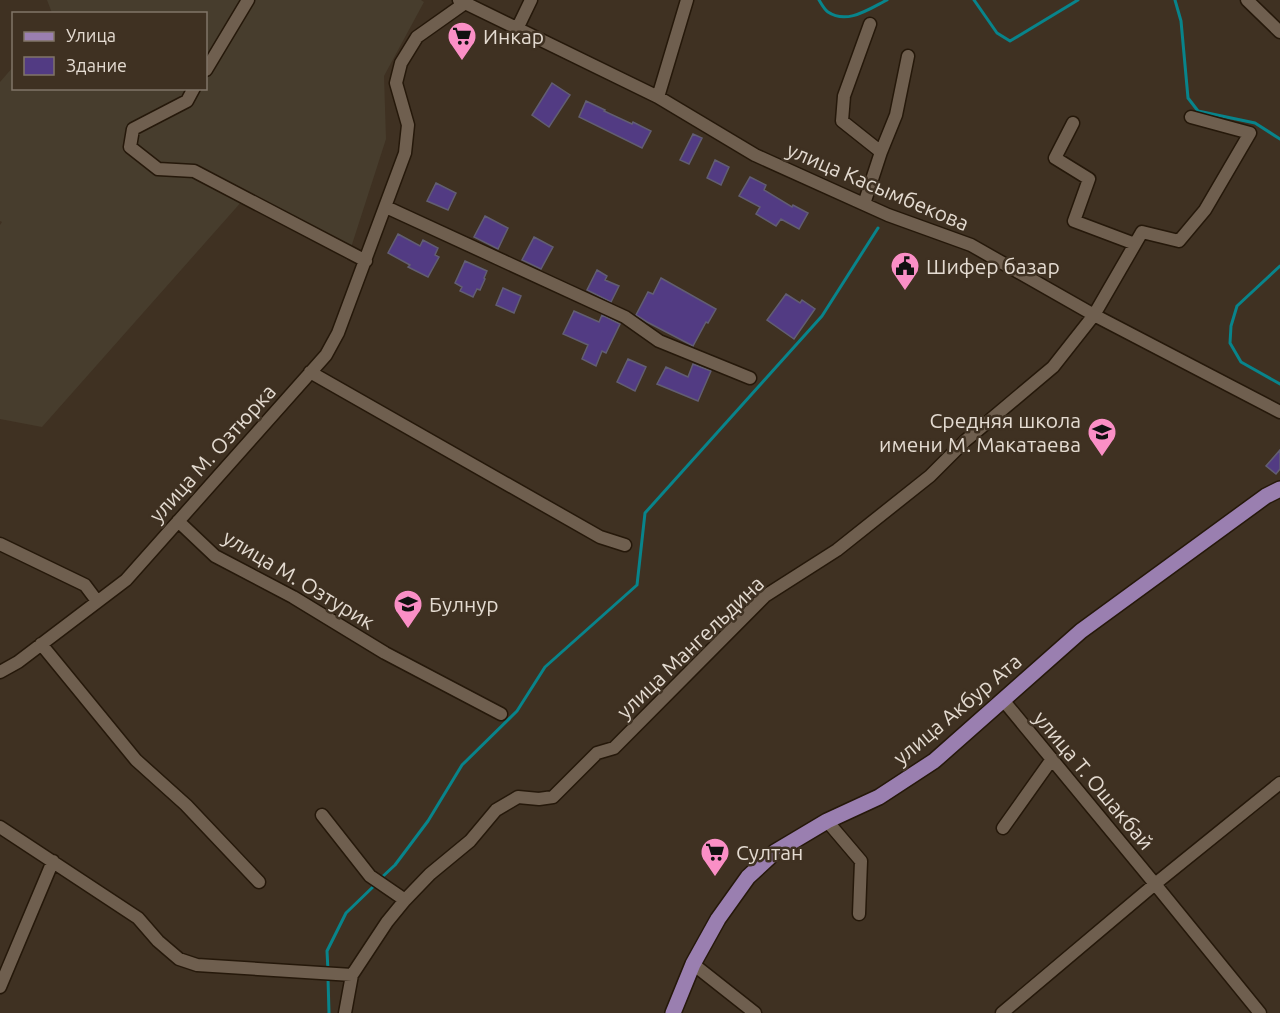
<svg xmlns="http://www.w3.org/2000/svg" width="1280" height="1013" font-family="Ubuntu,sans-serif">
<rect width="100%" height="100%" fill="#3f3122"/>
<!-- industrial -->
<path fill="#473d2d" d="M47,0h374l3,2 -40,74 2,63 -39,121 -104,-60 -201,227 -42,-8v-194l2,-3 -2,-1v-139l13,-15 1,21h192v-74l-154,-1z"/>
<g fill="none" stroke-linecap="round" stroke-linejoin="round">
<!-- stream -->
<path stroke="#08848b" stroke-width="3" d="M819,0c2,3 5,9 9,12 19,13 41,-3 59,-12
M974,0l23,33 13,8 68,-41
M1175,0l6,21 7,77 10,13 57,12 25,16
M1280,266l-43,40 -6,20 -1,17 11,19 39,22
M380,879l15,-14 33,-44 34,-56 55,-54 28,-44 92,-82 8,-72 177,-197 56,-88
M328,971l-1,-20 19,-38 30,-29
M328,978l1,35"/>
</g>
<!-- building -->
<path fill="#523b83" stroke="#625e72" stroke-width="1.5" d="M552,83l18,12 -21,32 -17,-12z
M586,101l19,9 -1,1 28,13 1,-2 18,9 -9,17 -63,-31z
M693,134l9,4 -13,26 -9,-4z
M715,160l14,7 -8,18 -14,-7z
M750,177l16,8 -2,5 28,17 1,-2 15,8 -9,16 -18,-10 -5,7 -20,-12 4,-7 -21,-11z
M436,183l20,10 -8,17 -21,-9z
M485,216l23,12 -10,21 -24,-12z
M398,234l22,12 3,-6 15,8 -3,7 4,2 -11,20 -20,-10 2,-2 -22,-12z
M534,237l19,10 -12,22 -19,-9z
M465,261l22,10 -3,7 1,1 -5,11 -3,-1 -4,8 -13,-6 2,-4 -7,-4z
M597,270l10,6 -2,4 14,6 -8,16 -24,-12z
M661,278l55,31 -8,14 -2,-1 -13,24 -46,-24 -11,-7 12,-23 5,2z
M503,288l18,8 -7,17 -18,-8z
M786,294l14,9 2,-3 13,9 -21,30 -27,-19z
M574,311l25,11 3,-7 18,9 -14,29 -4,-2 -6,15 -14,-7 6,-14 -25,-11z
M628,359l18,8 -11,24 -18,-9z
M693,364l18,7 -13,30 -41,-17 9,-17 22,10z
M1280,450v19l-4,5 -10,-8z"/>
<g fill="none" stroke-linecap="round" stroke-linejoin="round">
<!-- minor casing -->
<g stroke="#25180a" stroke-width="15">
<path id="minor" d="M459,0l199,97 97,58 133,60 83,30 123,70 186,97
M1247,0l33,32
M870,24l-26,72 -2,25 39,31
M517,29l14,-29
M206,70l42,-70
M194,88l-7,13 -54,28 -3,18 28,22 36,2 172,90
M658,97l29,-97
M1073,123l-18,35 34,21 -15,42 61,23
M864,204l17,-52 15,-37 12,-59
M386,207l239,110 34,24 91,37
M310,372l290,165 25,8
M178,521l37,35 78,41 92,56 116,61
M0,544l85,41 12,16
M41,644l95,116 50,45 73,77
M0,672l18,-10 108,-82 200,-225 12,-22 67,-180 3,-28 -12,-42 5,-20 16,-26 48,-34
M1003,700l152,184 105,129
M322,815l48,61 35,24
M827,821l34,40 -2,53
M0,827l138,91 20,23 21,18 18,6 155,10
M1003,828l49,-69
M693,964l62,49
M0,987l53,-126
M345,1013l7,-38 35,-53 18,-22 25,-26 40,-33 26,-31 22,-13 21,2 14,-2 44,-44 17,-5 151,-152 72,-46 93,-74 35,-35 88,-74 41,-52 48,-83 37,9 26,-31 45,-77 -59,-16
M1002,1013l153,-129 125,-101"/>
</g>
<!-- major casing -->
<g stroke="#25180a" stroke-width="18">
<path id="major" d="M673,1013l20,-49 25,-45 30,-42 27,-25 52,-31 52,-24 55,-36 147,-130 185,-135 14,-7"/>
</g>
<!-- minor -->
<use href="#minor" stroke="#6f5f4f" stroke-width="12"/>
<!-- major -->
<use href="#major" stroke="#9a7fb0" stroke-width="15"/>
</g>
<!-- icons -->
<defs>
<g id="supermarket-pin" transform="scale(1.5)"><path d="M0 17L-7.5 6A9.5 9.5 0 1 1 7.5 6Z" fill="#fa8fc6" stroke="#3f3122"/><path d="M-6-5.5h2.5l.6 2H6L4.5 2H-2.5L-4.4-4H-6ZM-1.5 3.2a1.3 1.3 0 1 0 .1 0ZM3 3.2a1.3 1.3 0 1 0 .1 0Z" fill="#111"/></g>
<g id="civic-pin" transform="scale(1.5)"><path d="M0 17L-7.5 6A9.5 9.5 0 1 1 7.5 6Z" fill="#fa8fc6" stroke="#3f3122"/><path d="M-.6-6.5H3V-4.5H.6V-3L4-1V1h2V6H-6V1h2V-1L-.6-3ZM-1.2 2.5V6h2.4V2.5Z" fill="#111"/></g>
<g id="school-pin" transform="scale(1.5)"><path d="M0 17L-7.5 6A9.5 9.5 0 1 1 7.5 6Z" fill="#fa8fc6" stroke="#3f3122"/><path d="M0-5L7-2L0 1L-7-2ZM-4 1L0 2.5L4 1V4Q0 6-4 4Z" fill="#111"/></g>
</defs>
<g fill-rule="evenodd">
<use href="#supermarket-pin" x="462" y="36"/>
<use href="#civic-pin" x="905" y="266"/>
<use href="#school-pin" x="1102" y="432"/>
<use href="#school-pin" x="408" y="604"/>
<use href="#supermarket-pin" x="715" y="852"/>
</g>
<g text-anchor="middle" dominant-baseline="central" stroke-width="5" stroke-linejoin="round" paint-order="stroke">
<!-- poi labels -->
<g font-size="21" fill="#e4dbd1" stroke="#3f3122" text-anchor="start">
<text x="483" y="36">Инкар</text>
<text x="926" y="266">Шифер базар</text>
<text x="1081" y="420" text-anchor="end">Средняя школа<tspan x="1081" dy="24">имени М. Макатаева</tspan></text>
<text x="429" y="604">Булнур</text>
<text x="736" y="852">Султан</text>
</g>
<!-- street labels -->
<g font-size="21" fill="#e4dbd1" stroke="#3f3122">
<text transform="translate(878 186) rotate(23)">улица Касымбекова</text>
<text transform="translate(212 453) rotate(-48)">улица М. Озтюрка</text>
<text transform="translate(299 579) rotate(31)">улица М. Озтурик</text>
<text transform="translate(690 647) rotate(-44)">улица Мангельдина</text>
<text transform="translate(957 709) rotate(-40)">улица Акбур Ата</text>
<text transform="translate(1094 780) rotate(50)">улица Т. Ошакбай</text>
</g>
</g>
<!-- legend -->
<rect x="12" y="12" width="195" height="78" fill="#3f3122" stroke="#817568" stroke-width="1.5"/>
<rect x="24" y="32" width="30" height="9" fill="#9a7fb0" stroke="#817568" stroke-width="1.5"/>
<text x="66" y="42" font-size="18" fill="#e4dbd1">Улица</text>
<rect x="24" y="57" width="30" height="18" fill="#523b83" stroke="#817568" stroke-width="1.5"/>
<text x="66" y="72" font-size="18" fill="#e4dbd1">Здание</text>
</svg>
